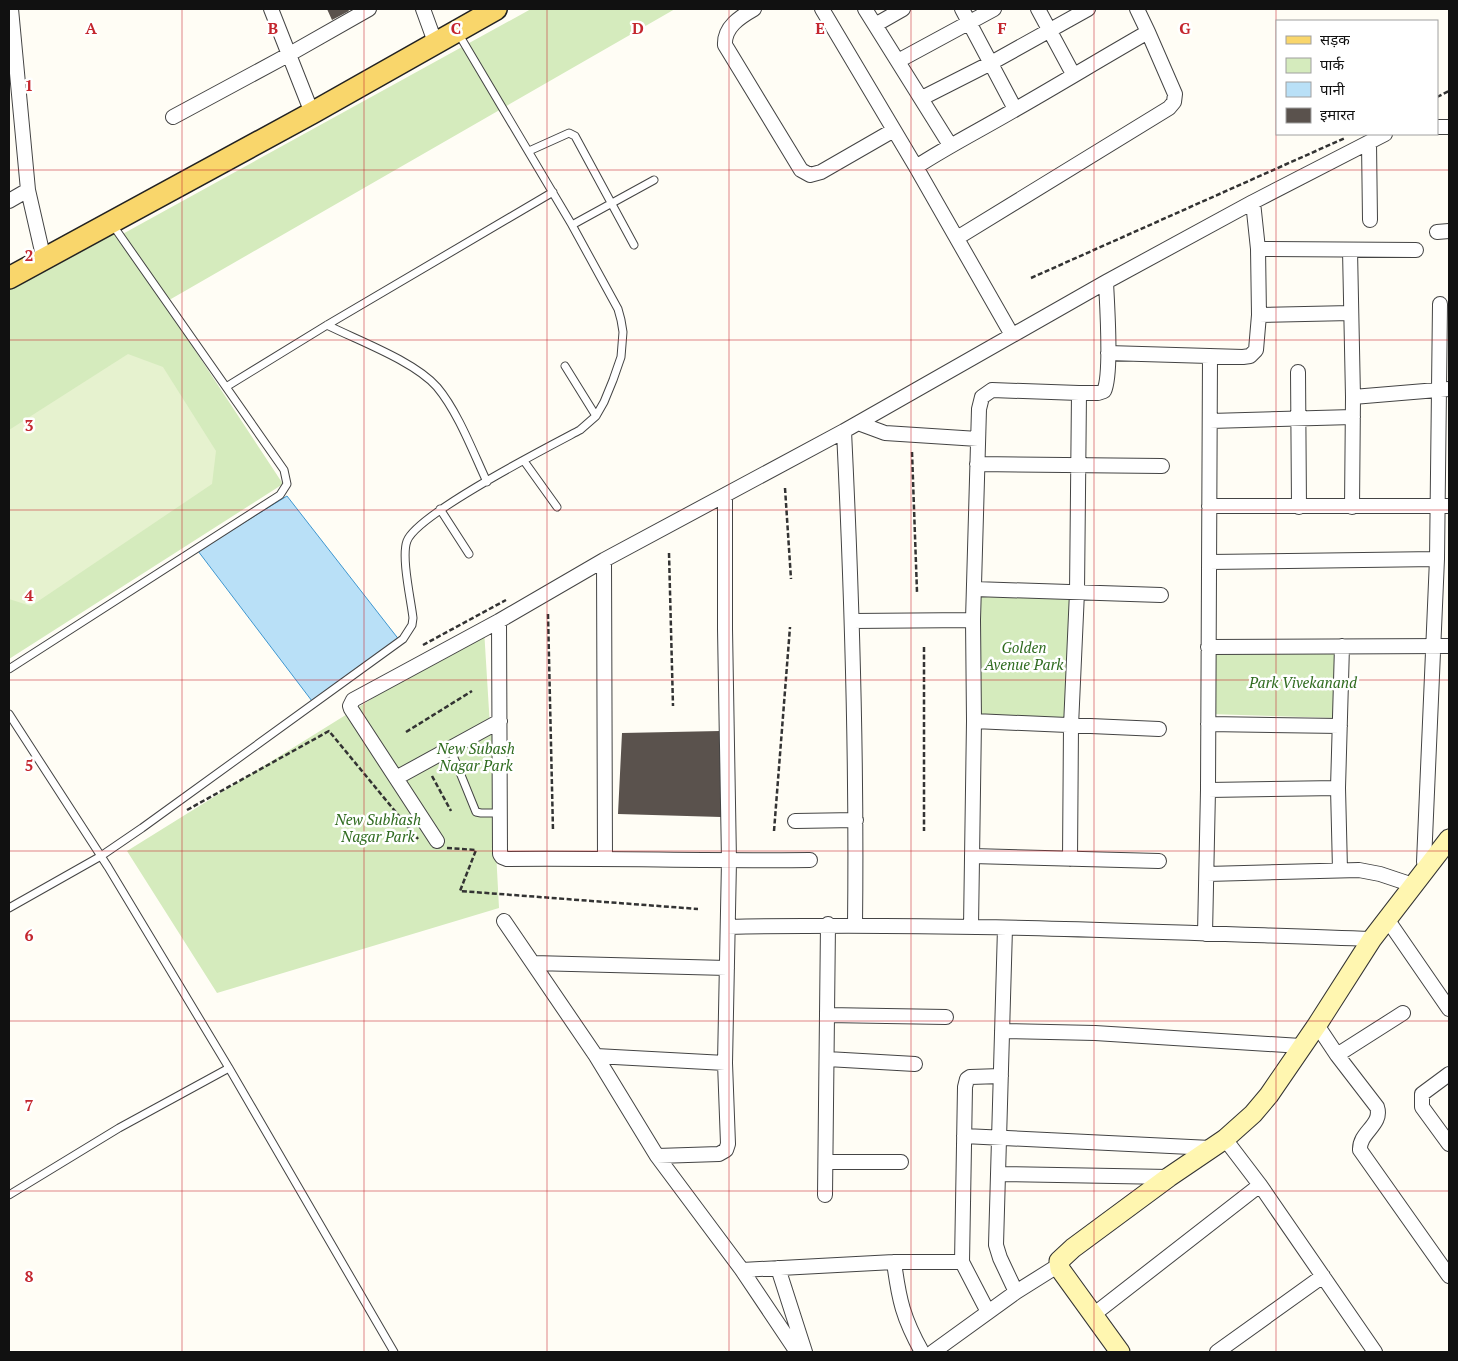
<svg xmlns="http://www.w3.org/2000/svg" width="1458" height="1361" font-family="'PT Serif','Noto Sans Devanagari',serif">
<rect width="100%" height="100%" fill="#fffdf5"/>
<!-- green -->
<path fill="#d5ebbd" d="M531,9h144l-511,294 119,181 -274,175v-376l103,-57 7,10z
M977,591l97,1 -3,126 -96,3z
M484,629l6,98 5,-2 -1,88 5,95 -282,85 -90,-142z
M1339,647l-2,71 -127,-4 -1,-66z"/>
<!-- pitch -->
<path fill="#e6f2cf" d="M128,354l35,13 53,84 -4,33 -181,122 -22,-7v-169z"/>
<!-- water -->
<path fill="#b9e0f7" stroke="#3f96cf" d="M287,496l113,145 -85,64 -117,-154z"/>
<!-- building -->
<path fill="#5a524d" d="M327,9h21l1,2 -17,9z
M722,730l-1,87 -103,-3 4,-81 98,-2z"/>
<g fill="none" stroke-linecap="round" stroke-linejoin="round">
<!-- lane casing -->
<g stroke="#444" stroke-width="9">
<path id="lane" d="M529,151l40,-18 6,3 59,109
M572,225l82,-45
M327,325c32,16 87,36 110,62 21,25 36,65 50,95
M565,366l31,50
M226,387l101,-62 226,-133
M524,461l33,46
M440,509l29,45
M9,669l271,-174 7,-11 -3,-14 -172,-246
M9,714l99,153 121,201 165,284
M450,748l26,64 5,1h18
M9,908l92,-52 41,-28 261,-189 9,-14 1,-7c-2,-18 -12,-61 -6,-77 10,-27 141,-94 173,-111l16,-14 8,-14 9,-22 8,-23 2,-25 -2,-12 -3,-11 -46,-84 -114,-192
M9,1195l110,-67 110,-60"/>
</g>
<!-- street casing -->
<g stroke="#444" stroke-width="16">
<path id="street" d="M11,9l17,181 16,70
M271,9l41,104
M423,9l12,33
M754,9c-14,8 -30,18 -29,36l76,125 9,5 11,-3 73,-42
M822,9l94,158 96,168
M865,9l85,136
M962,9l53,100
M1038,9l35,65
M875,25l28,-16
M898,61l96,-52
M922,98l69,-35 97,-54
M173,117l115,-62 81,-46
M1437,127h12
M1369,143l1,77
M916,167c32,-21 66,-38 100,-58 44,-25 88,-52 132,-77l-11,-23
M9,201l19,-11
M1253,202l5,47 1,66 92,-2
M1437,232l12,-1
M957,238l212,-130 5,-6 1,-8 -27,-62
M1258,249l158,1
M1350,250l3,147 -1,110
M1108,353l135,4 7,-1 6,-6 3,-35
M1298,372l1,135
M1353,397l96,-8
M1210,421l143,-4
M858,423l27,10 93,6
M844,431c8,165 13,329 11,494
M977,464l185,2
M1209,506h240
M604,560l1,298
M1209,562l228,-3
M974,589l187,6
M499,621l1,233 2,3 5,2c101,-1 202,2 303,1
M852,621l121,-1
M1208,647l241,-1
M974,721l185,8
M1208,724l132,2
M396,778l104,-57
M1208,790l130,-2
M795,821l61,-1
M437,841l-86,-132 -1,-3 3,-6 146,-79 105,-61 240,-129 262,-149 147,-80 132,-68
M972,856l187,5
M1070,859l1,-133 6,-134 2,-199
M1427,866l-3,-4 13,-303 3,-255
M1340,870l-2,-82 4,-142
M1207,874l152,-4 21,4 33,11
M1387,919l62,90
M504,921l92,135 61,100 85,114 55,82
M728,927c214,-5 429,5 644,12
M971,927l3,-206 -1,-101 6,-211 3,-12 10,-7 87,3h19l6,-2c8,-16 3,-87 2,-109
M1005,928l-9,317 4,13 16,34
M1205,934l3,-144 2,-434
M533,963l194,5
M827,1015l119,2
M1317,1025l20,30 40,52c6,18 -18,25 -17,43l89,126
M1002,1031l93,2 206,13
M1337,1055l66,-42
M596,1056l129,7
M827,1059l88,5
M1449,1074l-27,20v13l27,37
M964,1136l247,12
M1225,1139l35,46 115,167
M657,1156l62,-2 7,-4 2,-6 -3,-81 4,-202 -4,-232v-133
M826,1162h75
M998,1174l171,3
M825,1195l3,-271
M894,1262c5,38 9,56 28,90
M778,1268l27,84
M742,1270l152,-8h68
M988,1312l-26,-50 3,-175 2,-8 3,-2 31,-1
M1093,1315l167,-130
M933,1352l83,-60 43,-27
M1217,1352l106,-76"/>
</g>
<!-- secondary casing -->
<g stroke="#333" stroke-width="21">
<path id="secondary" d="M1120,1352l-60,-83 -1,-8 14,-13 96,-71 56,-38 28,-25 16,-19 48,-70 55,-86 77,-100"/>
</g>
<!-- primary casing -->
<g stroke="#222" stroke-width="24">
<path id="primary" d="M9,278l303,-165 184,-104"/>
</g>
<!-- path -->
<path stroke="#333" stroke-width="2.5" stroke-dasharray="5 2.5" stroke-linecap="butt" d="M1437,97l12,-6
M1031,278l314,-140
M912,452l5,140
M785,488l6,91
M669,553l4,153
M548,614l5,217
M423,645l83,-45
M924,647v184
M406,732l66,-41
M432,776l19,35
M187,810l142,-79 89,108
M774,831l16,-204
M447,848l29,2 -16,41 238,18"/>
<!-- lane -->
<use href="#lane" stroke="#fff" stroke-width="7"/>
<!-- street -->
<use href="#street" stroke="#fff" stroke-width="14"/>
<!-- secondary -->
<use href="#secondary" stroke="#fff6b0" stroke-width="19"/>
<!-- primary -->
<use href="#primary" stroke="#f9d66b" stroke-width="21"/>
</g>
<!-- grid -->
<path fill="none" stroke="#c4262e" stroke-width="1" stroke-opacity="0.55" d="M182,9v1343M364,9v1343M547,9v1343M729,9v1343M911,9v1343M1094,9v1343M1276,9v1343M9,170h1440M9,340h1440M9,510h1440M9,680h1440M9,851h1440M9,1021h1440M9,1191h1440"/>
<g text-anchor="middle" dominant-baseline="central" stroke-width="5" stroke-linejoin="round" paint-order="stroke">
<!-- park labels -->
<g font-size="15" font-style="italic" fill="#2f6b1f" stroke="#fff">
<text x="1024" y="647">Golden<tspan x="1024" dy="17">Avenue Park</tspan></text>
<text x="1303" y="682">Park Vivekanand</text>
<text x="476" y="748">New Subash<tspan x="476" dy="17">Nagar Park</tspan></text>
<text x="378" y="819">New Subhash<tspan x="378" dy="17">Nagar Park</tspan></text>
</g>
</g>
<g font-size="16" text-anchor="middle" font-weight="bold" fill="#c4262e" stroke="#fff" stroke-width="5" stroke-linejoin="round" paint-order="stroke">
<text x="91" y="34">A</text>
<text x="273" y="34">B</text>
<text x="456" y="34">C</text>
<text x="638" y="34">D</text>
<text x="820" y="34">E</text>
<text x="1002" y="34">F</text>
<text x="1185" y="34">G</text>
<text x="29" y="91">1</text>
<text x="29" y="261">2</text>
<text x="29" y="431">3</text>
<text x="29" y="601">4</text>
<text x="29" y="771">5</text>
<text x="29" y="941">6</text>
<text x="29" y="1111">7</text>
<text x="29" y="1282">8</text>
</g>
<!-- border -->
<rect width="1458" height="1361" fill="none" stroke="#111111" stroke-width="20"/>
<!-- legend -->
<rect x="1276" y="20" width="162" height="115" fill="#ffffff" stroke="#a0a0a0"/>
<rect x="1286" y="36" width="25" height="8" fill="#f9d66b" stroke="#a0a0a0"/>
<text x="1320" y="45" font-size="15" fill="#111111">सड़क</text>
<rect x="1286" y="58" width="25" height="15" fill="#d5ebbd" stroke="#a0a0a0"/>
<text x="1320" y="70" font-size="15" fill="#111111">पार्क</text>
<rect x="1286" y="82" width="25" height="15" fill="#b9e0f7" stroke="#a0a0a0"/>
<text x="1320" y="95" font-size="15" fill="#111111">पानी</text>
<rect x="1286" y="108" width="25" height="15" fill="#5a524d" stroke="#a0a0a0"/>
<text x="1320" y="120" font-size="15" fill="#111111">इमारत</text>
</svg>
